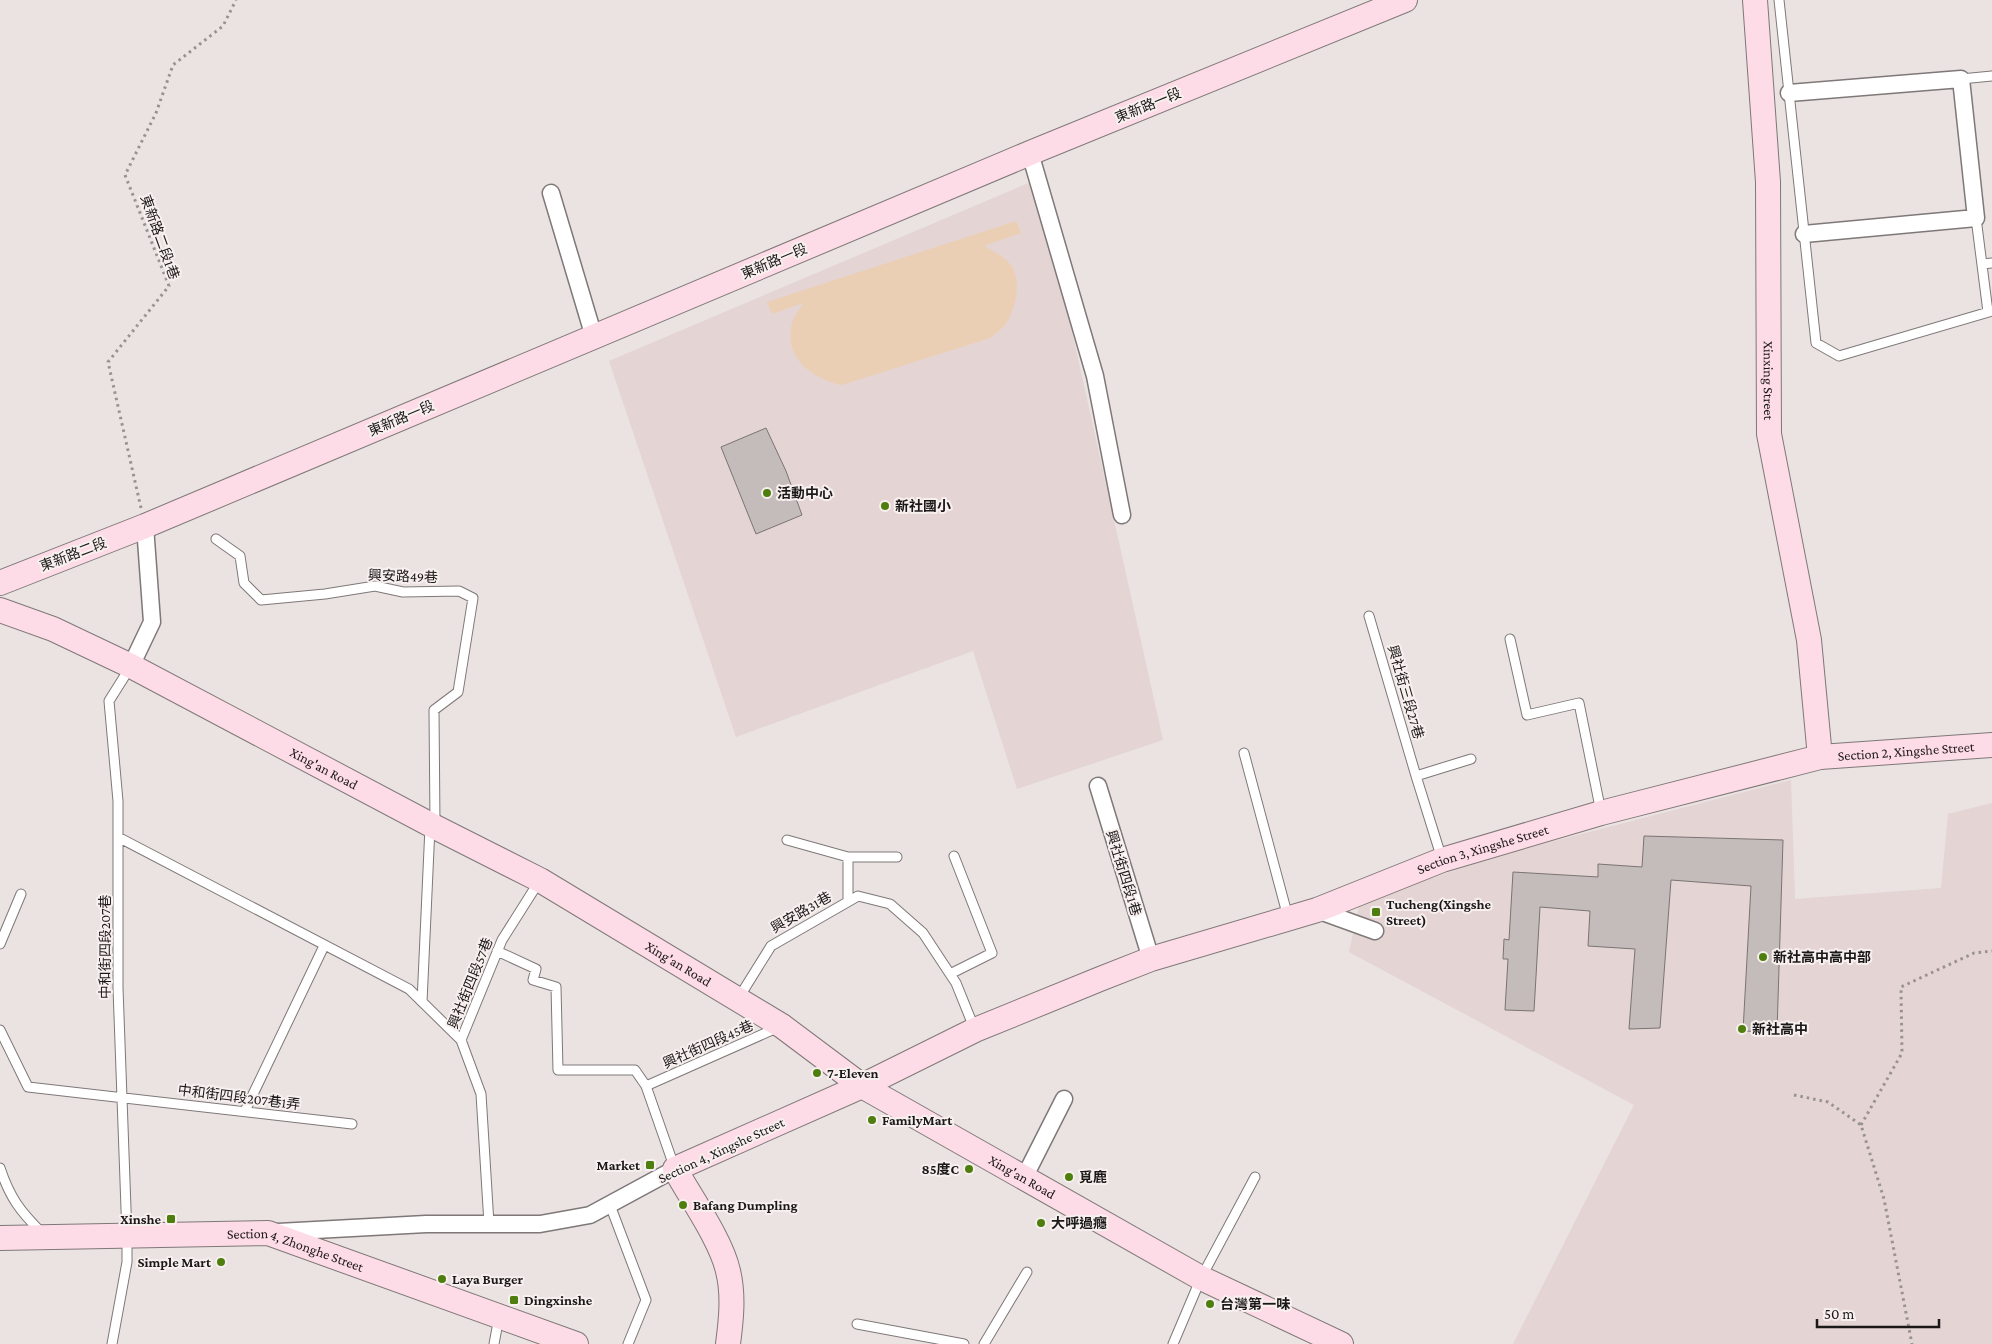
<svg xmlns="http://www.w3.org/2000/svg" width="1992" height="1344" font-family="'Crimson Pro','Noto Sans TC',serif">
<rect width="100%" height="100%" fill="#eae3e2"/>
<!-- built -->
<path fill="#e4d4d3" d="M1038,179l125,561 -146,49 -44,-138 -237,86 -127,-376z
M1791,780l4,119 146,-11 7,-74 44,-11v541h-479l121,-239 -285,-153 11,-50 147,-49z"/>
<!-- green -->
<path fill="#ebcfb5" d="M1016,221l5,12 -37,13c8,5 19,9 25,17 14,15 7,44 -2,59 -4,6 -11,11 -17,16l-148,47c-31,-6 -61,-29 -49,-65 2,-5 7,-11 10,-17l-31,11 -5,-12z"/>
<!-- building -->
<path fill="#c3bcba" stroke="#7a7472" d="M766,428l20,43 16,44 -46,19 -35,-87z
M1644,836l139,4 -6,192 -34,-1 8,-145 -80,-6 -11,148 -31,1 6,-80 -47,-3 2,-35 -50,-4 -6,104 -29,-1 3,-51h-5l1,-20 5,1 4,-68 85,5v-13l44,3z"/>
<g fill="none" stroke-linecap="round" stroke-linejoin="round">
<!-- lane casing -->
<g stroke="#7f7878" stroke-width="11">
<path id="lane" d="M1779,0l37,343 23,13 153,-45
M1961,79l31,-3
M1976,218l12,94
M1982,264l10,-1
M216,539l24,17 4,27 17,17 64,-6 50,-8 28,6 56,-1 14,7 -15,94 -24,18 1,114
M1369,616l47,160 26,83
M1510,639l17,76 52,-12 22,109
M1244,753l44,164
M1416,776l55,-17
M118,837l291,152 52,51
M787,840l61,17h49
M954,856l38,97 -42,21 6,9 19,47
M848,857v44
M0,944l21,-50
M497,951l39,18 -3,11 23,7 2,83h77l11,16 29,83
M738,999l33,-53 87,-50 32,8 33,29 27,41
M422,1002l8,-175
M0,1030l28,57 324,37
M646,1086l133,-59
M245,1111l79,-165
M0,1168c10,30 20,43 42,65
M610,1205l36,95 -18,44
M489,1224l-8,-130 -20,-54 41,-100 38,-60
M857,1324l107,20
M112,1344l15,-82v-26l-9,-248v-187l-9,-100 22,-35
M494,1344l5,-27
M984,1344l43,-72
M1173,1344l28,-66 54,-101"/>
</g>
<!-- street casing -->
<g stroke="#7f7878" stroke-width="19">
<path id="street" d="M1789,93l172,-14 15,139 -172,16
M1030,153l65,223 27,139
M551,193l43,144
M131,666l21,-44 -7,-96
M1098,786l53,173
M1317,910l58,21
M1024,1178l40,-79
M278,1232l148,-8h114l50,-9 85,-46"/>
</g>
<!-- secondary casing -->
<g stroke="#7f7878" stroke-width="26">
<g id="secondary">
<path id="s1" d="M1755,0l13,182 1,252 40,206 11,117"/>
<path d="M0,583l145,-57 885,-373 375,-153"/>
<path id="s2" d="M0,610l53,19 78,37 304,161 105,53 242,146 80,60 339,192 140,66"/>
<path id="s3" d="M0,1238l268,-5 308,111"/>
<path id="s4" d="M728,1344c3,-23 6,-49 0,-73 -7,-31 -37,-73 -53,-102l187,-83 113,-56 125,-51 51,-20 166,-49 125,-50 159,-47 219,-56 172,-12"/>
</g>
</g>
<!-- path -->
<path stroke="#989392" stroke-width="3" stroke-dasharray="2.5 4" stroke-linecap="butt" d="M141,508l-33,-146 61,-76 -44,-111 31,-62 17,-48 50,-39 13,-26
M1794,1095l34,7 33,23 23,74 28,145
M1861,1125l41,-72 -1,-66 73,-34 18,-2"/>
<!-- lane -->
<use href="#lane" stroke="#fff" stroke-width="9"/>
<!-- street -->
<use href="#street" stroke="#fff" stroke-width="16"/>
<!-- secondary -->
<use href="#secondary" stroke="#fddbe7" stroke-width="24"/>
</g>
<!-- markers -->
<g fill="#4d7e0e" stroke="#f8f0ef" stroke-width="2">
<circle cx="767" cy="493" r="5"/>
<circle cx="885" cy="506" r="5"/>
<rect x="1371" y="907" width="10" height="10" rx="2.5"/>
<circle cx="1763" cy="957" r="5"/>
<circle cx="1742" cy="1029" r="5"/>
<circle cx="817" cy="1073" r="5"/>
<circle cx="872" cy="1120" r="5"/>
<rect x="645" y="1160" width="10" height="10" rx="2.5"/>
<circle cx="969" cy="1169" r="5"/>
<circle cx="1069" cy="1177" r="5"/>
<circle cx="683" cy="1205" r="5"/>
<rect x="166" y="1214" width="10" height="10" rx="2.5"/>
<circle cx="1041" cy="1223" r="5"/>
<circle cx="221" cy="1262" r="5"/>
<circle cx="442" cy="1279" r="5"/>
<rect x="509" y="1295" width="10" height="10" rx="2.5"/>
<circle cx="1210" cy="1304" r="5"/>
</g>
<g text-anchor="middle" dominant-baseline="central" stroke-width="4" stroke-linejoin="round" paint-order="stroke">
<!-- street labels -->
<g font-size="14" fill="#1b1818" stroke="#f8f0ef">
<text transform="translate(1148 105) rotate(-22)">東新路一段</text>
<text transform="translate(160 237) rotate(70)">東新路二段1巷</text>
<text transform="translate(774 261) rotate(-23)">東新路一段</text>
<text stroke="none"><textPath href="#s1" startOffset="381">Xinxing Street</textPath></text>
<text transform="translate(401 418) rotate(-23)">東新路一段</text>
<text transform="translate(73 554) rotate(-21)">東新路二段</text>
<text transform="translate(403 576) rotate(2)">興安路49巷</text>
<text transform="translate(1406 692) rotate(74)">興社街三段27巷</text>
<text stroke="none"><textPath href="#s4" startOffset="1495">Section 2, Xingshe Street</textPath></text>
<text stroke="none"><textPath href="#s2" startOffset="361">Xing'an Road</textPath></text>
<text stroke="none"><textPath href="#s4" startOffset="1059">Section 3, Xingshe Street</textPath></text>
<text transform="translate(1124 873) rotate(73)">興社街四段1巷</text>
<text transform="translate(801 912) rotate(-30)">興安路31巷</text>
<text transform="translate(105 947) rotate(-90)">中和街四段207巷</text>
<text stroke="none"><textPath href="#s2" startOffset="766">Xing'an Road</textPath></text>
<text transform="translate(470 983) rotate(-68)">興社街四段57巷</text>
<text transform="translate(708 1044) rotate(-24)">興社街四段45巷</text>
<text transform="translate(239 1097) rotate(7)">中和街四段207巷1弄</text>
<text transform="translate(721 1150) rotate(-25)">Section 4, Xingshe Street</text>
<text stroke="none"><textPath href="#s2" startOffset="1171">Xing'an Road</textPath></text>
<text stroke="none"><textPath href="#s3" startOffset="298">Section 4, Zhonghe Street</textPath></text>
</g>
<!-- poi labels -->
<g font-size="14" font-weight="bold" fill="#1b1818" stroke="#f8f0ef" text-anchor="start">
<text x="777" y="493">活動中心</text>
<text x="895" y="506">新社國小</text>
<text x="1386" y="904">Tucheng(Xingshe<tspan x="1386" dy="16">Street)</tspan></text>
<text x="1773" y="957">新社高中高中部</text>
<text x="1752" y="1029">新社高中</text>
<text x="827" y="1073">7-Eleven</text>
<text x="882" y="1120">FamilyMart</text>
<text x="640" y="1165" text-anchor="end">Market</text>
<text x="959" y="1169" text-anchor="end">85度C</text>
<text x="1079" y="1177">覓鹿</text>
<text x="693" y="1205">Bafang Dumpling</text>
<text x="161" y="1219" text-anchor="end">Xinshe</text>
<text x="1051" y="1223">大呼過癮</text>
<text x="211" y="1262" text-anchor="end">Simple Mart</text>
<text x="452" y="1279">Laya Burger</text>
<text x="524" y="1300">Dingxinshe</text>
<text x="1220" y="1304">台灣第一味</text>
</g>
</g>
<!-- scale -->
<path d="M1817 1319v8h122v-8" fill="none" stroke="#1b1818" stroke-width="2.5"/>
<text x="1824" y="1319" font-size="15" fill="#1b1818" stroke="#f8f0ef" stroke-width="4" paint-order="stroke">50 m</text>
</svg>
